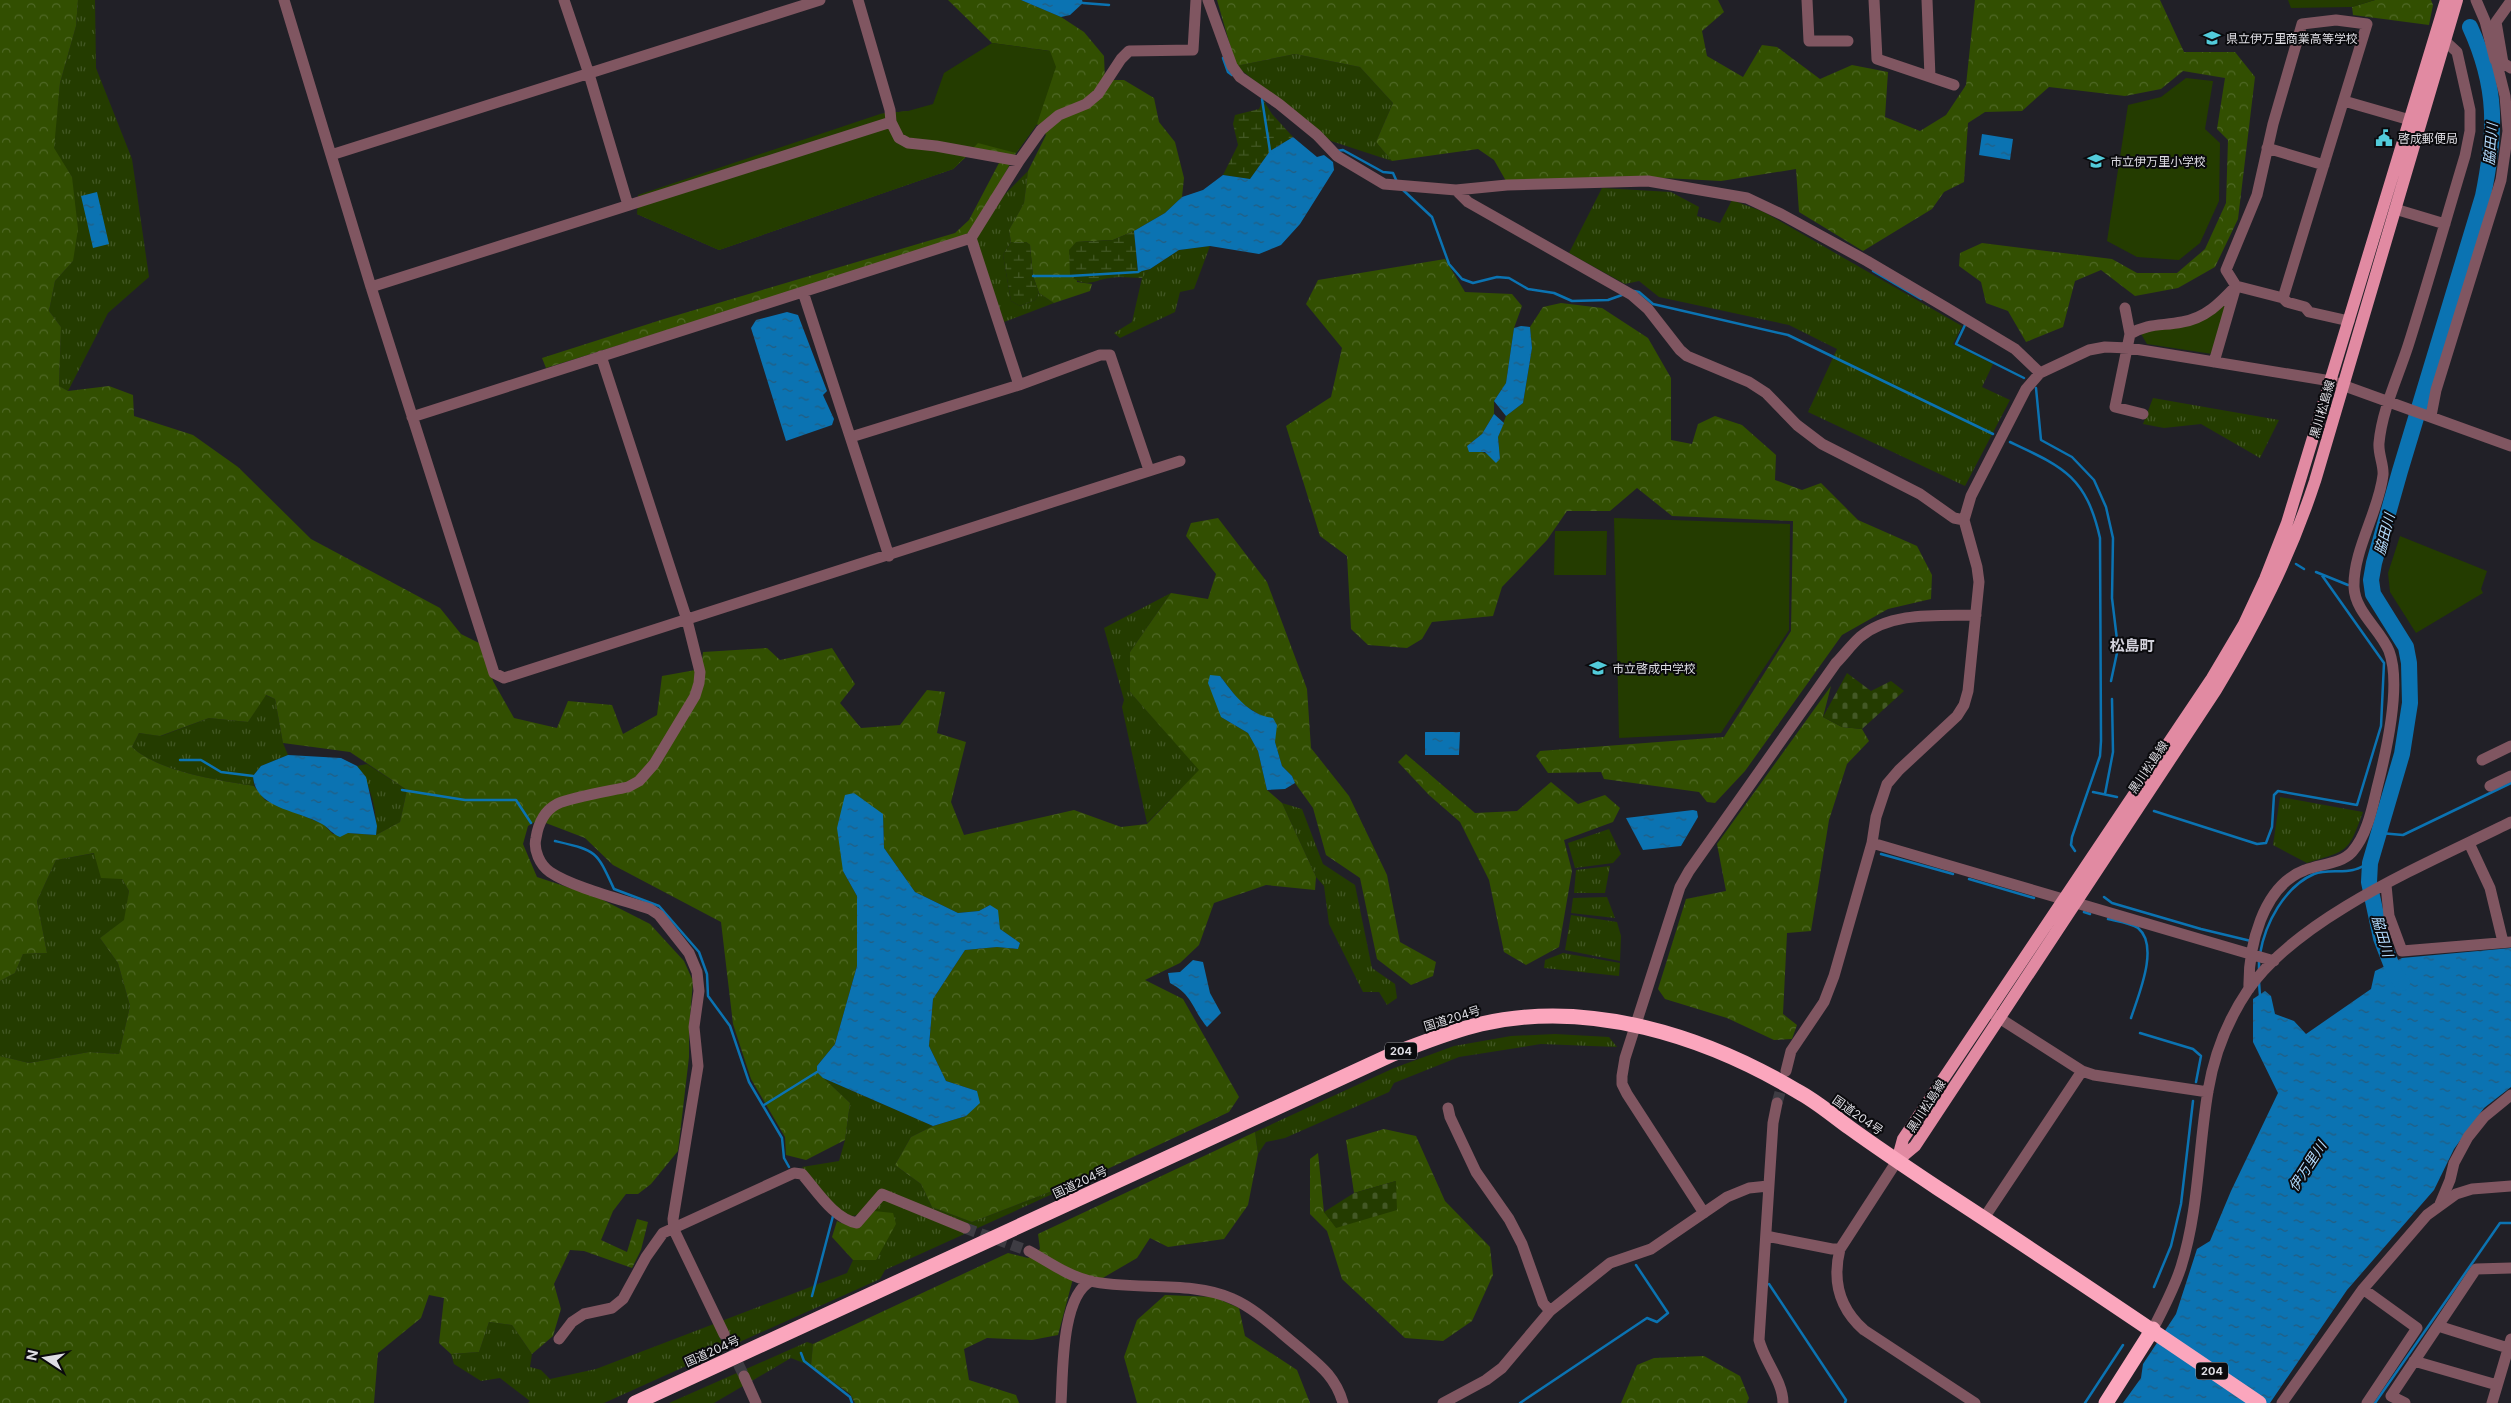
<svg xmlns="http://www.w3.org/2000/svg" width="2511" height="1403" font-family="Inter,'Noto Sans JP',sans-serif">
<defs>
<pattern id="grass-tufts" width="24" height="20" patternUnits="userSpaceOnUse" patternTransform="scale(1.25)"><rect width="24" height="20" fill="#243c00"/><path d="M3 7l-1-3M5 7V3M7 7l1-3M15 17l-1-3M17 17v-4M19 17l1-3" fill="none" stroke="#435825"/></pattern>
<pattern id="forest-crowns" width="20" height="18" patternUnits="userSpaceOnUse" patternTransform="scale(1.25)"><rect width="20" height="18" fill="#324f01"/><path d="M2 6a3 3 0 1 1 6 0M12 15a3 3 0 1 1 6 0" fill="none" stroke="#4f6826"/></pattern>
<pattern id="wetland-marsh" width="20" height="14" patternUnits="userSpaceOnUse" patternTransform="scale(1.25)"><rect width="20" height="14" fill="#243c00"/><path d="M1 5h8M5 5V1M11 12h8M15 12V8" fill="none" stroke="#435825"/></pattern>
<pattern id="cemetery-stones" width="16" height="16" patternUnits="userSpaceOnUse" patternTransform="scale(1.25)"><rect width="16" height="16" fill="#243c00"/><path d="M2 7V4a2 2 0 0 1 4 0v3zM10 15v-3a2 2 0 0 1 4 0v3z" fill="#435825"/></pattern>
<pattern id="water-ripples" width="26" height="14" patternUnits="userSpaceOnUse" patternTransform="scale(1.25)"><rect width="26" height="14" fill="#0b73b2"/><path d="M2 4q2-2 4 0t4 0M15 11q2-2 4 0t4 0" fill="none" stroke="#245d80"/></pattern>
</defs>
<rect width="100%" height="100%" fill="#212027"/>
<!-- grass -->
<path fill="url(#grass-tufts)" d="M78,0h17l1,68 36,91 17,118 -41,36 -40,78 -9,-5 2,-59 -12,-16 6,-30 18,-20 -1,-84 -19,-28 7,-66 16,-57z
M1295,54l65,13 33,36 -17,39 16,19 -61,-20 -95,-75z
M1028,171l-4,32 -15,27 2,12 -8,13 8,46 9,5 15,-6 4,-7 15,10 -50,19 -28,-83 28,-44z
M1602,188l69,4 28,15 -2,9 23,7 12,-23 32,12 198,114 -9,18 40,20 -11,23 28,13 -45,86 -157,-74 29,-63 -48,-24 -130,-28 -20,-16 -14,3 -56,-31z
M1210,246l-16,43 -14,3 -5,20 -55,26 -6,-5 18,-11 10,-44 8,-9 29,-19z
M2153,398l126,22 -19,38 -59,-34 -37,4 -21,-4z
M1171,593l-41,59v40l70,78 -53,53 -25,-116 2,-7 -20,-72z
M265,695l10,4 8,44 5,12 -27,11 -8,10 1,10c-36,-6 -95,-14 -122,-39l7,-14 22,3 48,-18 39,4z
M367,764l40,26 -7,32 -24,13c2,-22 -6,-53 -19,-69z
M2280,797l83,15c-15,41 -14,38 -56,51l-34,-18z
M1282,803l20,6 21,55 32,21 17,83 23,16 2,14 -10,7 -8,-13h-16l-34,-68 -5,-38 -8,-9z
M1609,829l12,25 -8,9 -38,5 -7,-25z
M95,853l27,26 7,12 -4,29 -25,18 18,25 12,43 -11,48 -30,-2 -60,11 -29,-7v-75l15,-8 8,-19 24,-1 -10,-52 19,-41z
M1610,866l-5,27h-31l2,-23z
M1607,897l8,21 -44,-5 2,-15z
M1571,915l46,7 4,14 -1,25 -55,-11z
M1563,953l57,10 -1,13 -75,-8 1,-8z
M1555,1034l54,3 8,10 -76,-3 -82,13 -65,26 -5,9 -104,46 -19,4 -8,12 -3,-22 139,-64 60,-22 57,-10z
M823,1078l110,48 -22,11 -16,28 26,19 11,23 40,15 129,-50 -216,98 -5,9 -276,124h-76l2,-2 -30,-23 -19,3 -27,-17 -3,-10 28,-2 10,-30 23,3 20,29 -2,13 11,3 9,9 46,-10 251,-96 6,-13h23l-2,-49 -7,-8 -9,12 -13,2 -43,-50 37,-6 6,-21 5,-37z
M807,1342l6,2 -2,22 -20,-8 -77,45h-45z"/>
<!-- forest -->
<path fill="url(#forest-crowns)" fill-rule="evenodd" d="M0,0h78l-2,26 -16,57 -6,65 18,29 6,52 -5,32 -18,20 -6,30 12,16 -2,59 9,5 41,-5 24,9 1,21 59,19 45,32 73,72 129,69 21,26 22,11 10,36 21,37 43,10 11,-27 44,4 11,29 34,-19 5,-39 39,-7 2,-17 64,-4 13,12 52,-12 23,36 -15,19 21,25 39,-3 27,-35 18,2 -8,41 29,9 -15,60 13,33 110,-25 47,17 26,-3 52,-54 -69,-78v-40l41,-59 37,6 8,-25 -30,-38 5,-13 27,-5 49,64 40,107 4,59 38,48 38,79 13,67 36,20 -3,14 -22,9 -34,-26 -17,-81 -34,-23 -13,-47 -18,-25 -3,-7 -10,-10 -7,-24 -12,-25 -22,-14 -21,-27 1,41 27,16 10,18 9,39 15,13 34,74 -1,13 -49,-5 -52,18 -15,42 -19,18 -35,17 38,19 56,98 -10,15 -128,60 -129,50 -40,-15 -11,-23 -26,-19 16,-28 22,-11 33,-10 11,-25 -31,-10 -17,-35 4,-47 32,-49 32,-3 21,2 2,-6 -20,-14 -10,-24 -11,6 -21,2 -43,-21 -31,-44 -1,-34 -40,57 14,25v70l-22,78 -18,22v6l33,31 -5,37 -39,20 -20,-5 -1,-18 -34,-58 -18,-55 -12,-102 -108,-57 -28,-27 -47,-18 -10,6 -5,18 14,33 60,20 53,27 34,37 9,20 -4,48v28l-11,94 -27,33 -13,10h-12l-13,17 -12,29 26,12 10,-33 11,3 -7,28 -9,18 -48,-17 -14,-1 -16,34 7,25 -8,27 -21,18 -20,-29 -23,-3 -10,30 -28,2 -12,-11 5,-45 -15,-3 -8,23 -43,35 -4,50h-374v-347l29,7 60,-11 30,2 11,-48 -12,-43 -18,-25 24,-18 5,-29 -7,-12 -21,-1 -7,-25 -38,7 -19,41 10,52 -24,1 -8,19 -15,8zM266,695l9,4 8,44 67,9 57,38 -7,32 -24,13 -28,-2 -15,1 -10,-10 -58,-24 -11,-14c-36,-6 -95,-14 -122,-39l7,-14 21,3 49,-18 39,4z
M948,0h73l40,17 23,15 20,24 1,24h19l30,18 5,24 16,20 9,36 -2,19 -17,16 -31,18 -21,9 -37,2 1,40 15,2 -2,7 -36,12 -15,-10 -6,-17 -3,-31 -4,-3h-15l-2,-12 15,-27 4,-32 18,-36 -9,-11 -21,29 -37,68 -15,16 -418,131 -4,-10 122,-39 291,-86 14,-13 31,-59 -32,-6 -15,14 -234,81 -82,-36 249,-76 -6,-24 28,-3 6,18 136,-78 -58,-8z
M1217,0h501l6,12 -22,19 5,25 36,21 19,-32 15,2 43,32 32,-14 36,7 -3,45 35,14 26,-16 20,-30 9,-85h185l24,52h51l20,25 -17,142 -23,48 -37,21 -43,8 -34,-26 -26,11 -12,46 -37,15 -18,-31 -22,-8 -5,-21 -22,-16 1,-13 22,-10 130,16 25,14h40l28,-24 21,-46 2,-63 -11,-11 8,-51 -42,-7 -22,18 -36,7 -76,-9 -27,24 -37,1 -17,11 -4,59 -20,10 -12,17 -69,42 -64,-39 -3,-43 -75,12 -76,-4 -139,4 -12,-21 -16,-11 -86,12 -16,-19 17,-39 -33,-36 -65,-13 -59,12z
M2375,0h56l2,5 -4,20 -76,-10 -1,-8z
M1445,259l20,33 47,2 10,12 -8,22 -8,55 -12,18v13l-12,20 -15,12 33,13 -2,-22 8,-21 17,-13 9,-55 -2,-21 13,-20 18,-4 41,5 46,30 23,40v62l21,4 6,-20 17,-8 27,9 34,30 -1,25 27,10 19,-7 37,37 59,26 15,29 -1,24 -43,10 -46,26 -97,136 -30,32 -8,-1 -8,-10 -95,-13 -3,-7 -53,1 -12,-17 4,-5 184,-14 67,-106 2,-110 -121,-5 -35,-28 -27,23h-43l-20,29 -45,47 -9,29 -61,6 -10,17 -15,9 -39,-3 -17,-16 -4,-73 -27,-20 -34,-110 45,-29 11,-49 -36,-44 12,-24z
M1831,686l-8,31 19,10 20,2 7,12 -22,23 -18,56 -18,111 -24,2 -4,81 14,11 -5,14 -18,1 -47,-22 -62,-19 -7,-10 28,-90 40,-8 -9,-47z
M1406,754l69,59 42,-2 34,-29 27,22 27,-9 15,13 -7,14 -49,18 8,31 -13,76 -33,18 -22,-13 -15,-72 -29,-58 -31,-27 -31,-33z
M1384,1129l32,7 29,65 45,46 3,28 -21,46 -29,20 -38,-3 -63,-59 -15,-48 -17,-17v-55l8,-6 6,59 12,15 60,-46 -42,12 -8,-53z
M1255,1132l3,22 -10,51 -24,34 -56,8 -18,-9 -13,20 -36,21 -27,-4 -16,60 -26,5 -45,-2 -23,11 5,31 47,15 3,8h-164l-5,-9 -39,-28 2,-22 195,-91 20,5 12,-9 -2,-15z
M874,1211l19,2 3,11 -20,36h-23l-21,-23 5,-16c16,8 24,2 37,-10z
M1165,1295l49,2 25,11 6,28 52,34 13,33h-173l-13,-46 13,-37z
M1704,1356l36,20 9,22 -2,5h-126l16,-38 17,-7z"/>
<!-- wetland -->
<path fill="url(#wetland-marsh)" d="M1263,100l9,14 21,23 -23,14 -20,28 -27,-4 15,-30 -5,-21 2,-9 24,-6z
M1134,231l4,41 12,-3 -8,9c-10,0 -22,-2 -32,0 -17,2 -23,11 -40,-2l-1,-26 7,-8 37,-2z
M1011,242h15l4,3 3,31 6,17 -4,7 -15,6 -9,-5 -8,-46z"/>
<!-- cemetery -->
<path fill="url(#cemetery-stones)" d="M1847,673l24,18 20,-10 13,10 -42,38 -20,-2 -19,-10z
M1396,1181l1,29 -61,18 -12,-16 30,-19z"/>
<!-- green -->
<path fill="#243c00" d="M2288,0h87l-23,7 -61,1z
M992,43l58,8 6,16 -19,57 -21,29 -38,-10 -25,26 -234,81 -82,-36 1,-19 242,-81 28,-3 25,-7 11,-31z
M2186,78l27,3 -8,48 15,14 -1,58 -19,42 -21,17 -42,-3 -30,-16 21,-136 33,-8z
M2227,303l-15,51 -65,-10 -6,-10z
M1614,518l176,6 -1,106 -68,103 -102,5z
M1555,531h52l-1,44h-52z
M2400,536l87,35 -6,18 2,4 -67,40 -26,-41 -2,-19z"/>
<!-- water -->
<path fill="url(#water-ripples)" d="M1021,0h61l1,3 -13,12 -9,2z
M1982,134l31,5 -3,21 -31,-5z
M1293,137l24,20 7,-2 9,7 1,8 -34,54 -19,21 -22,9 -49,-8 -31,4 -29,19 -12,3 -4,-41 31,-18 17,-16 21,-7 20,-15 27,4 20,-28z
M97,192l12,52 -16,4 -12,-52z
M787,312l11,3 29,76 -4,4 11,24 -2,6 -46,16 -35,-113 5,-8z
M1521,326l9,1 2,21 -9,55 -17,13 -12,-15 12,-18 8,-55z
M1494,414l10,9 -6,14 2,22 -4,4 -11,-11h-16l-2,-6 15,-12z
M1210,675l10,1c14,18 28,39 53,42l4,7 -2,17 7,24 10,10 3,7 -10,6 -18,1 -9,-39 -10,-18 -27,-16 -13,-34z
M1425,732h35l-1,23h-34z
M288,755l53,3 16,8 9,11 11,49 -1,9 -28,-2 -8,4c-8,-3 -11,-9 -18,-13 -24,-14 -67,-15 -69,-48l8,-10z
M854,793l29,21 1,34 31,44 43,21 21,-2 11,-6 8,5 2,19 20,14 -2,6 -21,-2 -32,3 -32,49 -4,47 17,35 31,10 3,12 -14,13 -33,10 -110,-48 -6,-6v-6l18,-22 22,-78v-70l-14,-25 -6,-43 8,-33z
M1693,810l4,1 1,6 -17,29 -38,4 -17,-32z
M2511,948v139l-27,21 -30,41 -20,41 -87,100 -77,113h-147l18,-25 2,-14 33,-50 21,-65 13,-8 21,-50 47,-98 -25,-51v-43l12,-8 6,5 4,18 19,7 12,13 65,-45 4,-18 27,-13z
M1193,960l10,2 7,31 11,20 -14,14c-15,-18 -14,-32 -37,-44l-2,-10 12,-1z"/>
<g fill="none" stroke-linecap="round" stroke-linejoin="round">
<!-- stream -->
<path stroke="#0b73b2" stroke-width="2.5" d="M1083,3l26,2
M1223,58l5,14 4,3
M1262,99l8,52 3,2
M1336,151l7,-1 40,22 10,1 4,9
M1403,190l29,27 17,47 13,15 11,4 24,-6 12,1 19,11 26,4 18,8 36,-1 14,-5
M1873,271l48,28
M1033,276h37l68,-4 3,-2
M1634,291l5,1 14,12 135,31 205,99
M1965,325l-9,19 68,34
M2036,388l5,52 31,17 22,23 12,27 7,31 -1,60 6,50 -7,33
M2010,442c53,25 76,34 90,96l1,203 -1,15 -28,81 -1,8 4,6
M2296,564l8,5
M2316,572l32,13
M180,760h21l20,12 32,4
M402,790l63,10h51l15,23
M2093,792l24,5
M2105,794l8,-42 -1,-53
M2154,811l103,33 9,-1 6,-16 2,-32 4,-4 79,14 24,-79 3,-63 -63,-89
M2380,833l23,2 108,-52
M555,841c42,10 41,9 59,48l45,17 40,46 8,22 1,22 22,30 19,56 33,56 2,20 5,9
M1881,854l72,20
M1969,879l65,19
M2104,897l8,6 89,26 50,12
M2084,912l6,2
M2108,919c8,2 23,4 30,9 22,18 0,68 -7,90
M2260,954c5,-30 24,-67 54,-80 12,-5 27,-1 39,-4 6,-1 12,-5 17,-7
M2259,971v-12
M2259,982l1,14
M2140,1033l53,16 8,7 -5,26
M764,1105l53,-33
M1769,1284l77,116 -1,3
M2154,1287l17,-41 10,-42 12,-103
M812,1296l21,-80
M801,1353l3,8 46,36 2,6
M1520,1403l127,-85 10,4 11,-9 -32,-48
M2085,1403l38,-58
M2375,1403l125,-180h11"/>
<!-- river -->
<path stroke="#0b73b2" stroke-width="16" d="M2402,983l-7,-9 -14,-36 -12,-56 1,-19 32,-109 8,-51 -1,-40 -3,-16 -33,-53 -2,-14 3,-17 26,-92 83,-275c13,-64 15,-108 -13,-169"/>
<!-- minor-tunnel -->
<path stroke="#3e3c43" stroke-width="11" stroke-dasharray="11 5.5" stroke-linecap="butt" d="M1777,1103l7,-25
M965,1228l64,23
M724,1334l20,42"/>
<!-- minor -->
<path stroke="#805661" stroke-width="11" d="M284,0l87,287 123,386 10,5 676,-217
M564,0l25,74 39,131
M858,0l32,110 1,12 8,16 9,5 28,3 83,15
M1208,0l24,66 8,11 39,27 38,31 20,21 47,28 72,6 51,-5 141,-4 99,17 34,16 86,47 78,46 70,42 25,24
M1807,0l2,41h39
M1874,0l3,59 77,26
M1927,0l3,77
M2476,0l9,21 10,39
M2511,1l-15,21 7,41 8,5
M2344,101l73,21
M2267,148l57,17
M331,155l489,-155
M1456,190l12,12 164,93 16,14 32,41 7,6 62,26 17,11 31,32 25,19 98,50 34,24 10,2
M2395,209l50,15
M971,238l48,147
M371,287l520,-165
M803,292l86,264
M2283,298l4,4 18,5 4,5 40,9
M2125,308l5,26 -15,73 28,7
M2130,334c18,-11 32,-8 52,-12 24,-4 38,-19 54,-36l-10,-16 31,-75 16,-71 29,-100 34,-4 31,4 -84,274 -47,-12 -22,76
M601,356l86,264 13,52 -1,11 -4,13 -41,68 -15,17 -11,6c-18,4 -56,10 -71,17 -13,7 -19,21 -21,34 -3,12 4,27 14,34 22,15 73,28 100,37l9,6 30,38 8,19 2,19 -5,36 4,39 -25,153 1,11 50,104
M2431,416l5,-26 65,-210 7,-49 -3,-35 -8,-32 6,-1
M412,417l559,-179 48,-77 22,-31 18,-15 27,-11 12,-10 23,-35 8,-8 64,-1 3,-50
M851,437l168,-52 81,-30h10l39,115
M2482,760l29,-14
M2490,786l21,-10
M1872,843l402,118
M2469,843l21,45 13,54
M2386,885l3,31 13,35 109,-9
M2249,989c-1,-41 13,-103 56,-119 15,-6 36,-6 47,-18 15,-17 20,-43 25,-64 9,-35 25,-103 12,-137 -9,-22 -34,-39 -35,-64 -1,-37 25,-76 29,-112 1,-10 -5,-21 -4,-32 3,-33 19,-66 29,-97 20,-63 38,-127 57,-190l5,-25v-21l-13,-58 -12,-11
M1993,1014l89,57 12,4 114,17
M1786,1071l5,-20 33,-49 10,-26 38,-133 4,-26 11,-33 12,-14 58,-54 7,-11 4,-14 11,-109 -2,-15 -13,-47 7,-24 55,-107 14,-16 49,-23 16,-3 24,1 202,33 180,65
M1777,1103l-4,20 -14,217c5,21 24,41 24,63
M1448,1108l2,9 26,55 33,47 13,25 21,59 7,8
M1897,1161l-57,88c-8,32 -1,59 24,81l111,73
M2440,1204l10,-24 4,-17 14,-26 16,-20 27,-22
M1704,1213l-77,-119 -5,-10v-8l3,-18 55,-171 9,-16 147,-208c8,-8 15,-18 24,-26 32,-26 78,-21 116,-22
M1984,1218l98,-147
M1766,1236l66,13h8
M1029,1251c20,11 39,25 61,30 42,10 102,-1 143,18 23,10 44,31 64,47 21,18 38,29 46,57
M2363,1289l54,39 -50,75
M2438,1326l70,22
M2153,1329c10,-20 21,-40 28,-62 18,-57 17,-117 27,-176 6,-36 19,-70 40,-101 52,-75 183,-128 263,-168
M559,1339l13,-17 12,-8 28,-6 11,-9 23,-42 17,-24 131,-60 8,1c15,17 32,45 55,49l25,-29 83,34
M2414,1361l83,24
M744,1376l12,27
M1061,1403c2,-30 0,-107 30,-122
M1443,1403l43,-23 16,-12 48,-57 60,-48 41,-14 76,-52 22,-9 19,-2
M2282,1403l81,-114 64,-74 29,-21 16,-5 39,-3
M2405,1403l-14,-7 85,-127 35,-1
M2492,1403l19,-64"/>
<!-- major -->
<path stroke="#e18aa2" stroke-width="12" d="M1897,1161l18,-15 301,-456c41,-68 74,-133 99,-209l142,-481
M1897,1161l6,-22 309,-461 32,-54 21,-45 22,-56 159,-523"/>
<!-- highway -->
<path stroke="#fba6bd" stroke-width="15" d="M635,1403l758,-349c29,-11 58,-23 88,-30 108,-25 224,12 316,67 19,10 35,24 53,37 29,21 59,41 89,61 108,70 214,142 320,214
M2106,1403l47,-74"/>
</g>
<!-- icons -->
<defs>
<g id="school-bare" transform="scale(1.35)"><path d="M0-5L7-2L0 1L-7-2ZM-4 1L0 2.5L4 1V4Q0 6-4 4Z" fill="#52cbda" stroke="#0a0a0d" stroke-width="2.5" paint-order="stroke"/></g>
<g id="civic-bare" transform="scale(1.35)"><path d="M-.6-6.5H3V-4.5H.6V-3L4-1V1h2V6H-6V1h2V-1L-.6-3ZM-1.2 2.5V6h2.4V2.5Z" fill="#52cbda" stroke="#0a0a0d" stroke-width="2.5" paint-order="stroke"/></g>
</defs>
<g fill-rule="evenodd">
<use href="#school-bare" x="2212" y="38"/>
<use href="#civic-bare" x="2384" y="138"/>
<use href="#school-bare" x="2096" y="161"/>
<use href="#school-bare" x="1598" y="668"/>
</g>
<g text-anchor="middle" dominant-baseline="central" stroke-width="4" stroke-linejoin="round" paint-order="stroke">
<!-- shield labels -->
<g fill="#0a0a0d" stroke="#9f9ea4" stroke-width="1">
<rect x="1385" y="1042.5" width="32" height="17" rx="4"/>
<rect x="2196" y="1362.5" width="32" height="17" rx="4"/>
</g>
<g font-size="11" font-weight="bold" fill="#dfdee4">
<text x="1401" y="1051">204</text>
<text x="2212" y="1371">204</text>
</g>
<!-- poi labels -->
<g font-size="12" fill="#dfdee4" stroke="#0a0a0d" text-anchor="start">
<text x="2226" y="38">県立伊万里商業高等学校</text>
<text x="2398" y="138">啓成郵便局</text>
<text x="2110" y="161">市立伊万里小学校</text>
<text x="1612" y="668">市立啓成中学校</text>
</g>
<!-- street labels -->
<g font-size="12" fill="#dfdee4" stroke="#0a0a0d">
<text transform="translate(2322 409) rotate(-74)">黒川松島線</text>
<text transform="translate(2148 767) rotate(-56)">黒川松島線</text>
<text transform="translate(1452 1018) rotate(-17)">国道204号</text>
<text transform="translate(1926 1106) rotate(-57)">黒川松島線</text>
<text transform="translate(1858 1115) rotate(35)">国道204号</text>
<text transform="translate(1080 1182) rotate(-25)">国道204号</text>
<text transform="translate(712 1351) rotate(-24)">国道204号</text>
</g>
<!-- water labels -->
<g font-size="14" font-style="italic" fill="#b3dbfd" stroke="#0a0a0d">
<text transform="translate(2490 144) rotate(-85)">脇田川</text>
<text transform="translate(2384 534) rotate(-75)">脇田川</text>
<text transform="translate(2383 936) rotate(74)">脇田川</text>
<text transform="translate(2307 1166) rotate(-57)">伊万里川</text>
</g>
<!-- quarter labels -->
<g font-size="15" font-weight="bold" fill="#d4d3dd" stroke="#0a0a0d">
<text x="2132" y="645">松島町</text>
</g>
</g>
<!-- north arrow -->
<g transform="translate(45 1358) rotate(282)" stroke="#0a0a0d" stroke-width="4" paint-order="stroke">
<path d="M0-4L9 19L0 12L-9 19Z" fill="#dfdee4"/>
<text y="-8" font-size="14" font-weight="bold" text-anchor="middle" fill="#dfdee4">N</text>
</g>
</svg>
